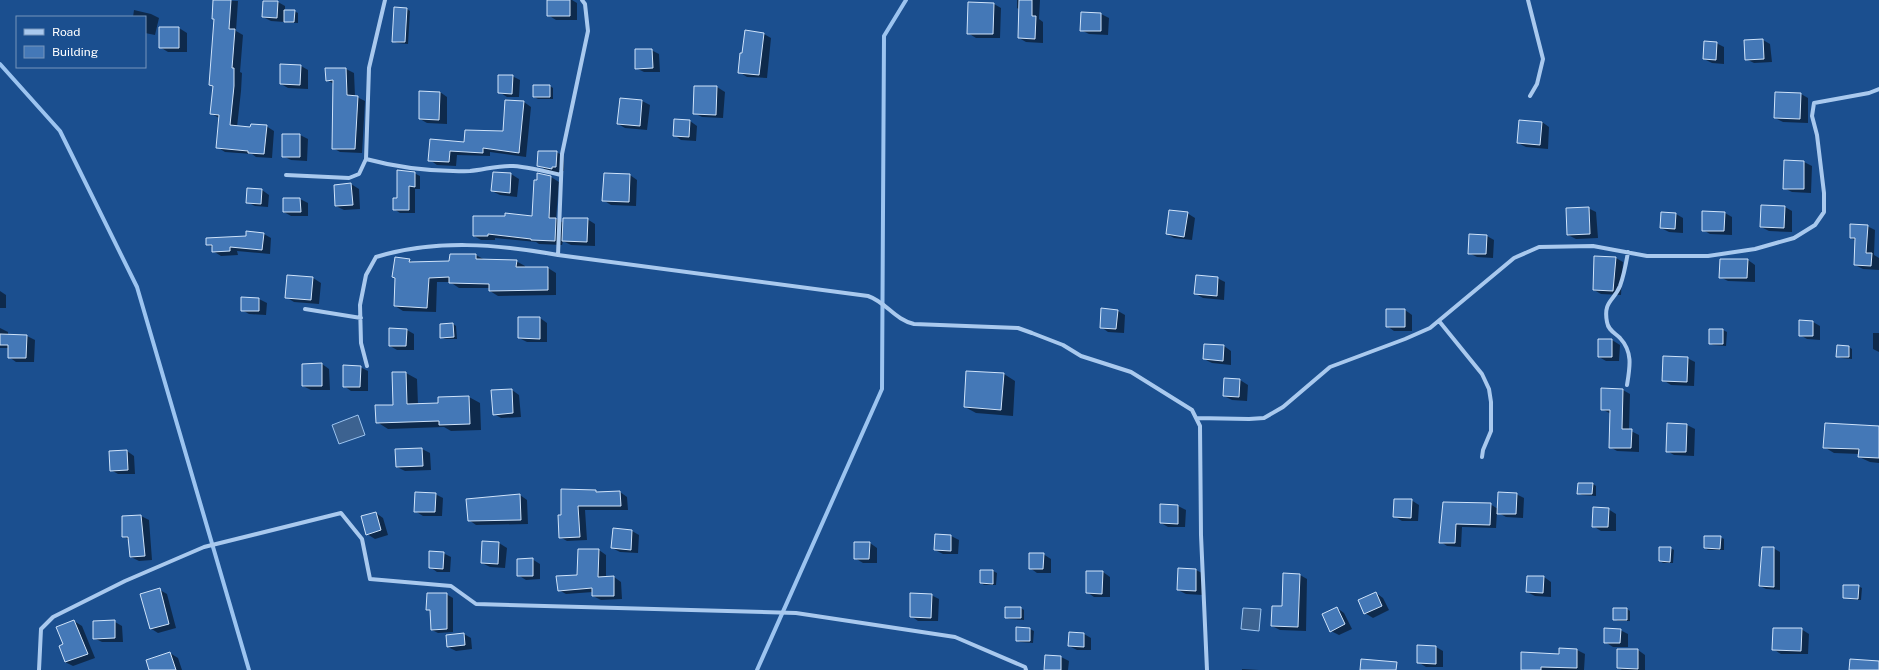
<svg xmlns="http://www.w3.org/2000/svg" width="1879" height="670" font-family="'Public Sans',sans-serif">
<rect width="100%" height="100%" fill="#1b4f8f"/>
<!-- water -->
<path fill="#3c6290" stroke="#9cc4f0" d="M358,415l7,20 -26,9 -7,-19z
M1243,608l18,1 -2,22 -18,-2z"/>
<!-- shadow -->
<path fill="#0007" d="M214,0l24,1 -2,30 7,4 -3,37 2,1 -1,18 -4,36 14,1 15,-2 8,5 -2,27 -16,-1 -4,-3 -27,-2 -8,-5 2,-29 -7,-4 2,-27 -4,-2 5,-65z
M548,0h24l5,3v17h-21l-8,-5z
M1017,0h23l-1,19 4,3v21l-17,-1 -7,-4 1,-28 -3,-2z
M278,2l7,4v5h9l4,2v10l-27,-2 -8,-4z
M994,4l7,4 -1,30h-24l-8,-5z
M407,9l3,2 -2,33 -11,-1 -4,-2z
M134,10l17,4 8,4 -4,17 -10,-2v-16h-12z
M1082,13l19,1 8,4 -1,17 -19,-1 -8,-4z
M160,28h19l8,5v19h-19l-8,-5z
M764,34l7,4 -4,40 -20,-1 -8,-5z
M1763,40l7,4 2,18 -18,1 -8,-4z
M1716,43l8,4v17l-12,-1 -8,-4z
M651,50l8,4 1,18h-16l-8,-4z
M301,66l7,4v19l-20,-1 -7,-4z
M346,69l8,4 1,23 10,5 -3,52 -22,-1 -7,-4 1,-64 -7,-4z
M512,76l8,4 -1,17h-12l-8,-5z
M550,86l3,2v11h-15l-4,-2z
M695,87h22l8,5 -2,26 -21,-1 -8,-4z
M440,92l7,5v27l-20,-1 -7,-4z
M1801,94l7,4v25l-25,-1 -8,-4z
M620,99l22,2 8,4 -3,25 -22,-2 -7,-4z
M524,102l7,5 -5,50 -36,-5v4l-33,-1 -1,11 -19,-1 -7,-5 35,-17 39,-11z
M690,121l7,5 -1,15 -15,-1 -7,-5z
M1542,122l7,5 -1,22 -22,-2 -8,-4z
M300,135l8,4 -1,22 -16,-1 -8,-4z
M556,152l8,4v15l-5,-1v3l-13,-3 -8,-5z
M1804,162l8,4 -1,27 -19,-1 -8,-4z
M414,173l6,3v13h-5v24h-15l-6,-4z
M494,173l17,1 8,5 -2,18 -17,-2 -8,-4z
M630,175l7,5 -1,26 -25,-1 -8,-5z
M551,177l8,5 -3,37 8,4 23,-4 8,5v22l-24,-1 -8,-4 -1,4 -23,-1 -3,-2 -41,-4v2h-14l-7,-4 59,-19z
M351,184l8,5 1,20 -16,1 -8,-4z
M262,190l7,5 -1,12 -13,-1 -8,-4z
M284,199h16l8,4v13h-17l-7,-4z
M1785,207l7,4v21l-23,-1 -8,-4z
M1588,208l8,4 2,26 -22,1 -8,-4z
M1187,213l8,5 -3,22 -18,-2 -7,-4z
M1725,213l7,4v18l-22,-1 -7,-4z
M1676,214l7,4v15l-14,-1 -8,-4z
M1867,226l8,4 -1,25 5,3v12l-16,-1 -8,-4 1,-24 -5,-3z
M264,234l7,4 -1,16 -33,-3 1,4 -17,1 -8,-5v-3l-6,-4z
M1487,236l7,4 -1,18 -16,-1 -8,-4z
M451,255h25l9,5 31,1 9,5v2h23l8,5v22l-58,1 -8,-5v-3h-31l-9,-6h-13l-1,30 -33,-1 -8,-5 14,-46 5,3 36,-1z
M1616,258l7,4 -2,33 -20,-1 -7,-4z
M1748,260l7,5v17l-27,-1 -8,-4z
M288,276l25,2 8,5 -2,21 -25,-2 -8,-5z
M1217,278l8,4 -1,18 -21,-2 -7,-4z
M0,291l6,4v13h-6z
M242,298l17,1 8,4 -1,12 -17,-1 -7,-4z
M1405,310l7,5v16h-18l-7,-5z
M1118,311l7,4 -1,18 -16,-1 -7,-5z
M540,318l7,5v19h-20l-8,-4z
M1813,322l7,4v14l-13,-1 -7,-4z
M453,324l3,2 1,13h-12l-4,-2z
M0,328l8,4v3l19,1 8,4 -1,22h-18l-7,-5v-9h-9z
M407,330l7,4v16h-17l-7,-4z
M1710,330h13l4,2 -1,14 -13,-1 -3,-2z
M1873,333h6v19l-6,-3z
M1599,340h13l8,5 -1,16h-13l-7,-4z
M1224,346l7,5v14l-19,-2 -8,-4z
M1849,347l3,2v10l-11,-1 -4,-2z
M1687,358l8,4 -1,24 -23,-1 -8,-5z
M322,364l7,5 1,21h-19l-8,-4z
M360,367l8,4v20h-17l-7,-5z
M406,373l11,6 1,26 21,-1 30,-7 11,6 1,27 -30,1 -7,-4 -56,2 -11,-7 17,-16z
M1004,374l11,7 -2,35 -37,-3 -11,-6z
M1240,380l8,5 -1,16 -15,-1 -8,-4z
M512,390l7,5 2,22 -20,1 -7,-4z
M1623,390l7,4 -1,36 10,5v17l-22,-1 -7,-4 1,-33 -9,-5z
M1687,425l8,4 -1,27 -20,-1 -7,-4z
M1879,427v36l-9,-1 -11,-5v-3l-25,-1 -10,-6z
M422,449l8,4 1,17 -26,1 -8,-4z
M127,451l7,5 1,18h-17l-7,-4z
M1593,484l3,2v10l-14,-1 -4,-2z
M596,491l3,2 21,-1 7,5 1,13h-43l2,30 -20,1 -7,-4 2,-21z
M435,494l8,4 -1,18h-19l-8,-5z
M1516,494l8,4 -1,20 -17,-1 -9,-5 -1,16 -34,-1 -1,20 -14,-1 -6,-4 3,-39 46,1 8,5z
M520,495l7,5 1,24 -52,1 -7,-5z
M1411,500l8,5 -1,16h-16l-8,-5z
M1178,506l8,4 -1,17h-17l-7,-4z
M1608,509l8,5v17h-15l-8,-5z
M376,513l7,5 5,17 -13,4 -8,-5z
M141,516l8,4 3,40 -13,1 -8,-4 -2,-17 -6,-4z
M632,531l7,4 -1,18 -18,-1 -8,-4z
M936,535l15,1 8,4 -1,14h-15l-8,-4z
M1720,537l4,2v11h-16l-3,-2z
M483,542l16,1 8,5 -2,20 -15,-1 -8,-4z
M870,543l7,5v15h-14l-8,-5z
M1670,548l4,2 -1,13h-10l-3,-2z
M1773,548l7,4v38l-14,-1 -6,-3z
M599,550l7,5v23l8,-1 7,5 1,17 -21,1 -8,-4v-4l-27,2 -7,-4 19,-14z
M443,553l8,4 -1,15h-13l-7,-5z
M1043,554l8,5v14h-14l-7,-5z
M532,559l8,5v15l-14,1 -8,-5z
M1196,570l8,4 -1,21 -17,-1 -8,-4z
M981,571h12l4,2 -1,12h-12l-3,-2z
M1103,572l7,5v20h-16l-7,-5z
M1300,575l7,4 -1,52 -26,-1 -8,-4z
M1544,577l7,5v15l-16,-1 -8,-4z
M1858,586l4,2 -1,12 -14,-1 -3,-2z
M160,590l7,4 9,34 -18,5 -8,-5z
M1376,593l7,5 6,12 -16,8 -8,-5z
M446,594l7,4v34l-15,1 -6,-3 -1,-19 -4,-2z
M931,595l8,4 -1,22h-20l-7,-5z
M1021,608l3,2v10l-15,-1 -3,-2z
M1337,608l7,5 8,16 -13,6 -8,-4z
M1627,609l3,2v10h-12l-4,-2z
M74,621l8,5 13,32 -22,8 -8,-4v-17z
M115,622l7,4 1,16h-21l-8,-4z
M1017,628l13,1 4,2 -1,12 -13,-1 -3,-2z
M1801,629l8,5 -1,20h-27l-8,-5z
M1620,630l8,4v13h-15l-8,-5z
M464,634l7,4 1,11 -16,2 -8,-4z
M1084,634l7,4v12h-14l-8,-4z
M1436,647l7,4v16h-17l-8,-5z
M1577,650l8,4 -1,16h-62z
M1638,650l7,5v15h-23l-4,-2z
M170,653l8,5 4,12h-32z
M1046,656l15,1 8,4 -1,9h-23z
M1242,669l17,1h-17z"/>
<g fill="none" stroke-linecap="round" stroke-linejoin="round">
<!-- stream -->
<path stroke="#9cc4f0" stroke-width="4" d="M0,64l60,67 77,156 112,383
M757,670l125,-281 2,-353 22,-36"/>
</g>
<!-- building -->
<path fill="#4478b7" stroke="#cfe3fa" d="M213,0h18l-2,29h6l-3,39h2v18l-4,39 20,2 1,-3 16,1 -3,29 -16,-1v-2l-32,-3 3,-33 -9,-1 3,-28 -4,-1 5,-66h-2z
M547,0h23v16h-23z
M1019,0h13v16h4l-1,23 -17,-1z
M263,1h15l-1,17 -15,-1z
M968,2l26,1 -1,31h-26z
M394,7l13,1 -2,34h-13z
M284,10h11l-1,12h-10z
M1081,12l20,1v18h-21z
M159,27h20v21h-20z
M745,30l19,3 -5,42 -21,-2 2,-20h2z
M1763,39l1,20 -19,1 -1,-20z
M1704,41l13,1 -1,18 -13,-1z
M635,49h17l1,19 -18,1z
M280,64l21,1 -1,20 -20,-1z
M325,68h21l1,27 11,1 -3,53h-23l1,-69 -7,1z
M498,75h15l-1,19 -14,-1z
M533,85h17v12h-17z
M694,86h23l-1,29 -23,-1z
M419,91l21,1 -1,28 -20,-1z
M1775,92l26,1 -1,26 -26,-1z
M620,98l22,2 -2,26 -23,-2z
M505,100l19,1 -5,52 -36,-5v5l-33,-2 -1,11 -21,-1 2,-22 34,3 1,-12 38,1z
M674,119l16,1 -1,17 -16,-1z
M1519,120l23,2 -2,23 -23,-2z
M282,134h18v23h-18z
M538,151h19l-1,16h-4v2l-15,-3z
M1784,160l20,1v28h-21z
M397,170l18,2v15l-6,-1v24h-16v-12h4z
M493,172l18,1 -1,20 -19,-2z
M537,173l14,3 -2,42h7l-1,23 -24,-1v-1l-43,-5v2h-15v-20h32v-3l27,3 2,-36h3z
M604,173l26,1 -1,28 -27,-1z
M351,183l2,22 -18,1 -1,-21z
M247,188l15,1 -1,15 -15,-1z
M283,198h17l1,14h-18z
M1761,205l24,1 -1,22 -24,-1z
M1589,207l1,27 -23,1 -1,-27z
M1169,210l19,2 -4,25 -18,-3z
M1702,211l23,1 -1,19h-22z
M1661,212l15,1 -1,16 -15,-1z
M563,218h25l-1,24 -25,-1z
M1850,224l18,1 -2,28h6l-1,13 -17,-1 1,-27h-5z
M246,231l18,2 -2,17 -32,-3v4l-18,1v-7h-6v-7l40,-2z
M1469,234l18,1 -1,19h-18z
M450,254h26v5l41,1 -1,7h32v23l-59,1v-7l-40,-1v-6l-20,1 -2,30 -33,-2 1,-28 -3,-1 3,-20 15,2 -1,3 40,-1z
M1594,256l22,1 -3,34 -20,-1z
M1720,259h28l-1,19h-28z
M287,275l26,2 -2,23 -26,-2z
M1196,275l22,2 -1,19 -23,-2z
M241,297l18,1v13h-18z
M1101,308l17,2 -2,19 -16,-1z
M1386,309h19v18h-19z
M518,317h22v22l-22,-1z
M1799,320l14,1v15h-14z
M453,323l1,14 -14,1v-14z
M389,328l18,1 -1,17h-17z
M1709,329h14v15h-14z
M0,334l27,1 -1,23h-18v-13h-8z
M1598,339h14v18h-14z
M1204,344l20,1 -1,16 -20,-2z
M1837,345l12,1v11h-13z
M1663,356l25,1 -1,25 -25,-1z
M322,363v23h-20v-22z
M343,365l18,1 -1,21h-17z
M966,371l38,2 -3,37 -37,-3z
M392,372h14l1,32 31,-1v-6l31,-1 1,28 -31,1v-4l-63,2 -1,-18h18z
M1224,378l16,1 -1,18 -16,-1z
M1601,388l22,1 -1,40h10l-1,19h-22l1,-38h-9z
M512,389l1,24 -20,2 -2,-25z
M1667,423l20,1 -1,28h-20z
M1825,423l54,3v32l-21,-1 1,-8 -36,-1z
M422,448l1,18 -27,1 -1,-18z
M127,450l1,20 -18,1 -1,-20z
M1578,483h15l-1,11h-15z
M561,489l35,1v2l24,-1 1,15h-43l2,31 -21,1 -1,-23h3z
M415,492l21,1 -1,19h-21z
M1498,492l19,1 -1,21h-19z
M520,494l1,26 -53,1 -2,-22z
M1394,499h18l-1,19 -18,-1z
M1443,502l48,1 -1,22 -34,-1 -1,19h-16z
M1160,504l18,1v19l-18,-1z
M1593,507l16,1 -1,19h-16z
M376,512l5,18 -15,5 -5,-19z
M141,515l4,41 -15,1 -2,-20h-6v-21z
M613,528l19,2 -1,20 -20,-2z
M935,534l16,1v16l-17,-1z
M1704,536h17l-1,13 -16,-1z
M482,541l17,1 -1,22 -17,-1z
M854,542h16l-1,17h-15z
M1659,547h12l-1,15 -11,-1z
M1762,547h12v40l-15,-1z
M578,549h21l-1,28 16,-1v20h-22v-8l-34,3 -2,-15 21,-1z
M429,551l15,1 -1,17 -14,-1z
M1029,553h15l-1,16h-14z
M533,558v18h-16v-17z
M1178,568l18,1v22l-19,-1z
M980,570h13v14l-13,-1z
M1086,571h17l-1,23 -16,-1z
M1283,573l17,1 -2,53 -27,-1 1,-20h10z
M1527,576h17l-1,17 -17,-1z
M1843,585h16l-1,14 -15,-1z
M160,588l9,36 -19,5 -10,-35z
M1376,592l6,14 -18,8 -6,-14z
M427,593h20v36l-16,1 -1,-20h-4z
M910,593l22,1 -1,24 -21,-1z
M1005,607h16v11h-16z
M1337,607l8,17 -15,8 -8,-18z
M1613,608h14v12h-14z
M74,620l14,34 -23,8 -6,-16 4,-2 -7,-17z
M115,620v18l-22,1v-18z
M1016,627l14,1v13h-14z
M1604,628l17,1 -1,14h-16z
M1773,628h29l-1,23 -29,-1z
M1069,632l15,1v14l-16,-1z
M464,633l1,12 -18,2 -1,-12z
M1417,645l19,1v18l-19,-1z
M1559,648l18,1v19l-36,-1v3h-20v-18l38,2z
M1617,649h21v20l-21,-1z
M170,652l6,18h-27l-3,-10z
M1045,655l16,1v14h-17z
M1361,659l36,3 -1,8h-36z
M1850,659l29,2v9h-30z"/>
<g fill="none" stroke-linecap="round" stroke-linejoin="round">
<!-- street -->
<path stroke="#a9c9ee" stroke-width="4" d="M582,0l3,4 3,27 -26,123 -4,101 310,41c18,6 27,24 46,28l104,4 14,5 31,12 18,11 50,16 61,38 8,16 1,109 6,135
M1528,0l15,59 -6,25 -7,12
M366,159c33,9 70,13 104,12 14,-1 28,-6 43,-5 16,1 32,5 48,9
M286,175l63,3 10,-4 7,-15 3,-91 16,-68
M305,309l56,9
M1439,321l43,53 7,15 2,13v29l-8,19 -1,7
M367,366l-6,-23 -1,-38 6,-30 10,-18c59,-18 122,-13 182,-2
M1627,385c3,-18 6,-33 -7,-47 -5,-5 -12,-8 -13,-16 -4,-21 7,-21 13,-36 4,-11 6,-22 8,-34
M1196,418l53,1 15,-1 19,-11 47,-40 75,-28 25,-11 84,-70 25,-11 54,-1 54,10h61l47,-7 39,-11 21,-13 9,-13v-19l-7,-58 -5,-19 2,-13 55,-10 10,-4
M39,670l2,-41 12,-12 72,-36 79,-34 137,-34 21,26 8,40 81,7 25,18 320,9 159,24 70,30 1,3"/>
</g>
<!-- legend -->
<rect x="16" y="16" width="130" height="52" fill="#1b4f8f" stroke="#7695bc"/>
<rect x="24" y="29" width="20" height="6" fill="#a9c9ee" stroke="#7695bc"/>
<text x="52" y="36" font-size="12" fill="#ffffff">Road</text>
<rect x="24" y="46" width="20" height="12" fill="#4478b7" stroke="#7695bc"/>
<text x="52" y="56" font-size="12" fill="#ffffff">Building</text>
</svg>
